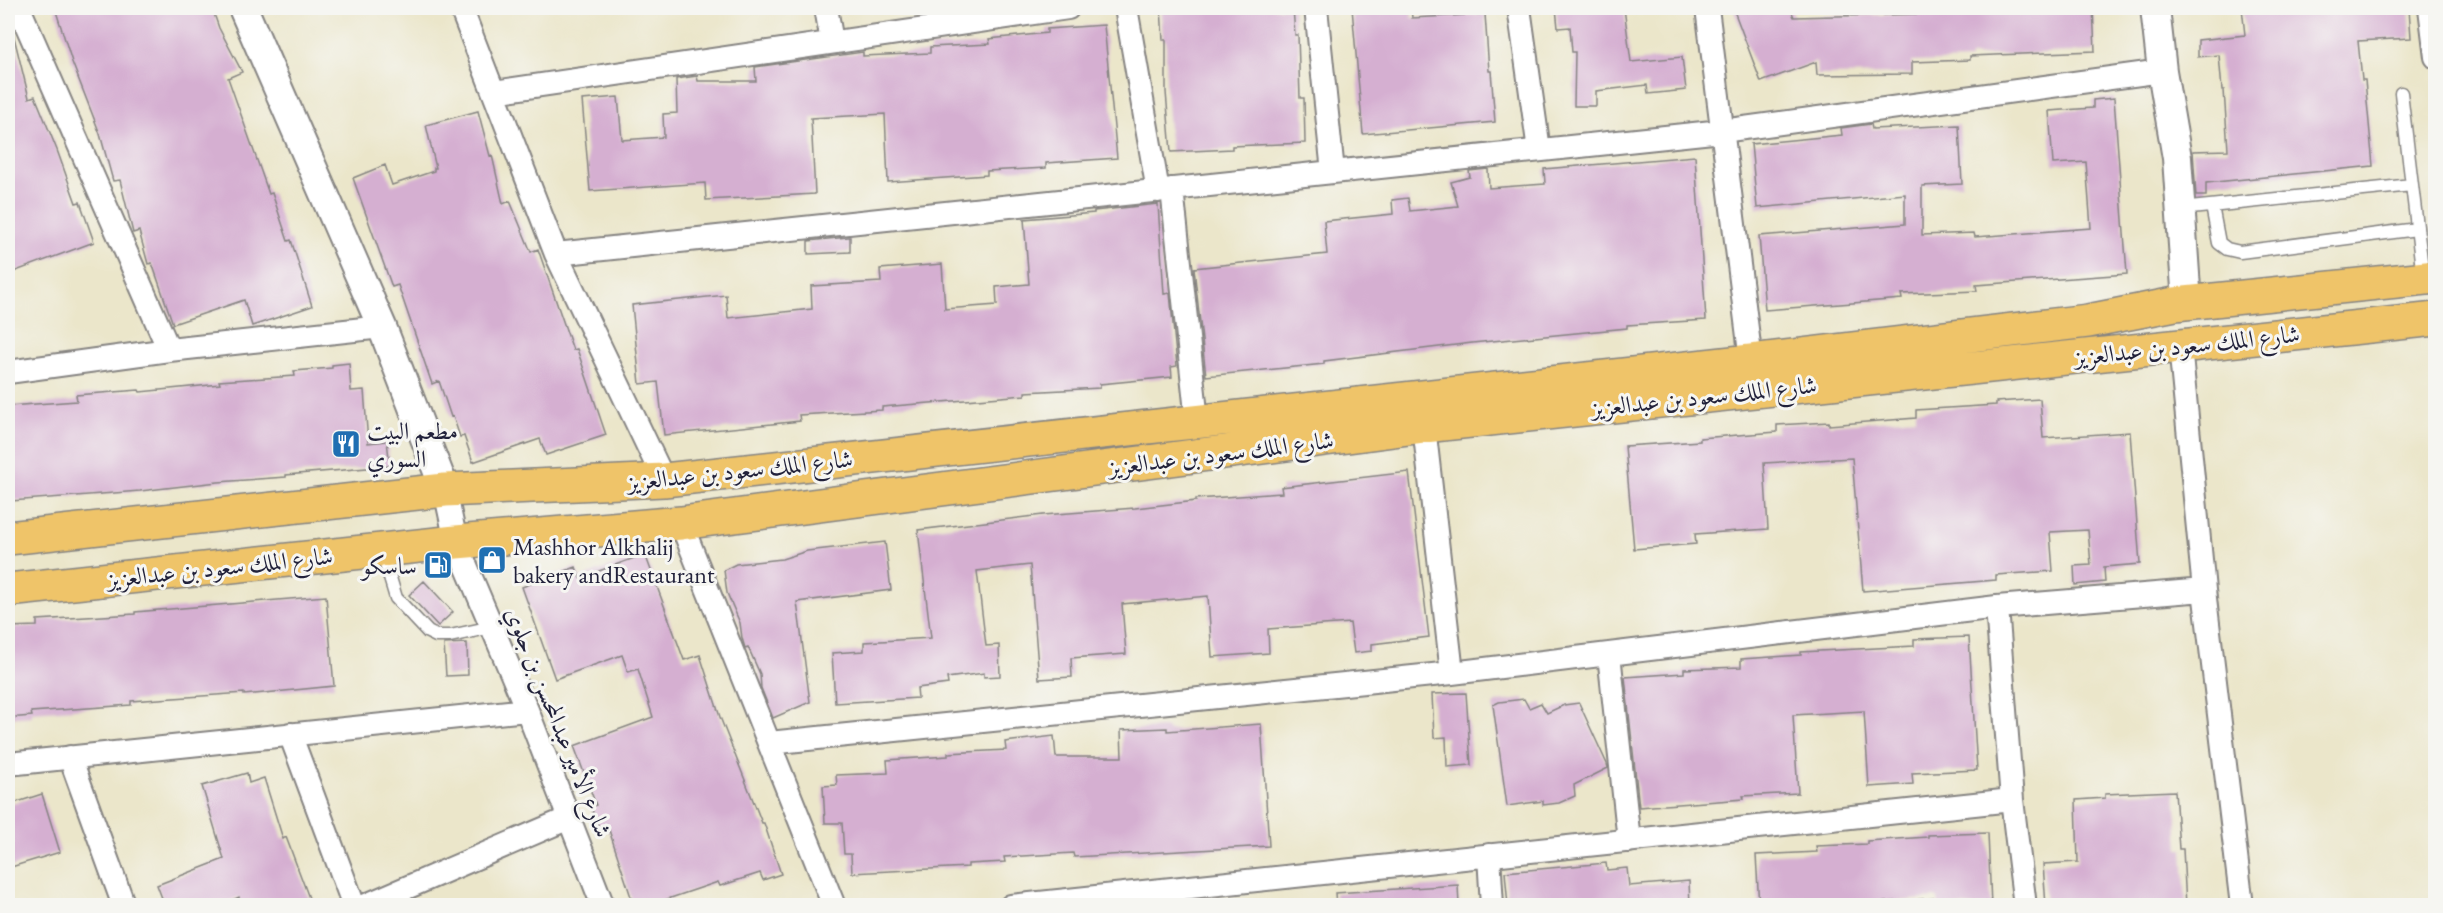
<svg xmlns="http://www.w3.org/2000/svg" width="2443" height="913" font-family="'EB Garamond',Amiri,serif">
<rect width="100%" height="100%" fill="#f6f6f2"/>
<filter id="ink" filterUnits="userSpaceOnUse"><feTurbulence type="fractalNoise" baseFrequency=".0167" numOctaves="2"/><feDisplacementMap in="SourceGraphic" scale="12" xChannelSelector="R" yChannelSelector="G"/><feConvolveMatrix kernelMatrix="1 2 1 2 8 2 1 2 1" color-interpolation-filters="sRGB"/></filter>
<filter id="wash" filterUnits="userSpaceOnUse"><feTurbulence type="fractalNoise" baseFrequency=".008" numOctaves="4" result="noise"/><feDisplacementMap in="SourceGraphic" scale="24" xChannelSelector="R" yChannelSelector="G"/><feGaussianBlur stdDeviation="1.35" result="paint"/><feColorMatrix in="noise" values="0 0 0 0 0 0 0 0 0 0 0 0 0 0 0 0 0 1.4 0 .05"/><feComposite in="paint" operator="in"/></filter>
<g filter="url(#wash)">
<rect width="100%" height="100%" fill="#ebe6ca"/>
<g id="blocks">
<!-- building -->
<path fill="#d5afd1" d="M55,8h157l7,20 23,44 -14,6 41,116 3,-1 16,48 3,-1 21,66 -60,20 -8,-26 -71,24 -21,-61 -4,1 -9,-33 -6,2 -13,-53 -7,1 -13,-47 -28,-72z
M1161,8h132l2,27h3l2,63h4l1,45 -73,3v3l-61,3 -5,-60v-52h-3z
M1352,8h59l1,10 73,-4 4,57h2l4,51 -132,12z
M1556,8h68l7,54 51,-5 4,33 -38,4 -1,-9 -51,6v15h-22l1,-54h-3l-2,-25 -12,1z
M1733,8h57l4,9 127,-3 -1,-5 23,-1h150l2,43 -125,5v4l-58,2v12l-95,1 -1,-13 -55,20z
M2242,8h167l2,30 -53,3 4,39h3l8,86 -167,17v13h-10l-3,-45 35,-1 -4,-60h-2l-3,-35 -21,2v-17l47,-5z
M1104,25l13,133 -71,5v5l-59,3v4l-99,7 -3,-68 -74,4 4,76 -109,6 -1,-17 -115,8 -8,-91 36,-3 4,43 42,-3 -1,-23 14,-1 -1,-34 21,-3 1,5h58l-1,-14 108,-15v4l67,-3v-6l60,-3 -1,-5 58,-6v-4z
M13,33l16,65 6,-2 22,54 19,53 4,-1 14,40 -86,32v-240z
M2114,98l13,176 -151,11 1,6 -76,3 1,5 -137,11 -6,-74 146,-12v-30l-148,14 -6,-64 91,-9 -1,-7 30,-4 1,5 87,-4 3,59 -40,2v49l52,-2 1,4 116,-9 -5,-66 -33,2 -4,-53 44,-3v-8z
M478,111l12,45 2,-1 11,49 7,-3 21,51 7,-3 35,101 4,-1 29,86 -60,20 -6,-16 -67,23 -9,-26 -4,1 -7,-21 -2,1 -12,-36 -7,3 -34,-99 -6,2 -39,-109 32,-13 7,20 42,-14v-3h2l-10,-43z
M1695,156l11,164 -79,5v3l-155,15 -148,18v3l-118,12 -12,-108 133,-14 -3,-33 69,-7 -1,-14 16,-2 2,13 48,-5 -7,-24 19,-5 -1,-6 19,-2 1,19 56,-4 -1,-15z
M1158,204l6,90 6,-1 7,73 -6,1 1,10 -72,7v4l-75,4v3l-143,12v3l-83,5 1,6 -136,14 -6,-53 -18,2 -8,-79 94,-10 2,23 84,-9 -1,-23 70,-4 -1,-13 62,-5 3,45 52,-4 -1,-18 33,-3 -5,-65 70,-6v-2z
M848,237h2v15l-42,2v-13z
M349,363l2,28 13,-1 4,53 19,-2 3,25 -104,9v2l-68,5 -78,9 -129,10 -3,-95 69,-5 -1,-6 63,-5 1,2 80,-8 -1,-3 76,-5 -1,-5 38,-3v-3z
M2040,399l3,39 87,-6 10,132 -36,3 1,15 -30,3 -1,-19 17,-1 -3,-35 -38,2 3,39 -57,4v5l-133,11 -11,-133 -88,5 4,66 -73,5 1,10 -62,5 -9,-103 75,-5v-3l77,-6v-7l52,-3v3l87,-7v-8l80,-5v-3z
M1409,472l20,165 -57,7v7l-18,2 -4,-30 -82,6 1,24 -57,4 -4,-61 -86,8 4,50 -55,4 1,19 -33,2 -9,-114 -53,6 9,75 13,-1 1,31 -16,1v-4l-37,5 1,6 -31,4 1,10 -83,5 -3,-50 32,-2v-9l67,-4 -13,-108 125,-15 92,-7 61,-7v-2l86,-6 -1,-6z
M885,542l6,48 -94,12 13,100 -37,16 -12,-30 -1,-14 -12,-27 -3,1 -3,-10 -2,-15 -13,-30 -3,-23 12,-6 46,-5 25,-8z
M645,554l39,106 16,-5 20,62 42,106h2l17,51 -18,6 -3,-7 -40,13 -2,-4 -71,24h-13l-25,-76 -8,3 -10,-26 5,-2 -22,-59 79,-29 -15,-48 -10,3 -6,-17 -67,24 -33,-92 54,-20 4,11z
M424,581l29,31 -15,14 -29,-31z
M326,596l8,90 -90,9v-2l-113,8v4l-100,7 1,4 -24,2v-91l29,-1v-6l98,-6v-2z
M1969,637l8,133 -65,3 1,11 -44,3 -5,-76 -71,4 5,78 -55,3 1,3 -105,8 -14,-130 59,-4v-4l57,-2v-8l60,-4v-3l113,-6v-7z
M467,643l1,32 -22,1 -2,-32z
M1466,693l5,72 -24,2 -1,-30 -12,1 -2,-44z
M1524,699l5,9 12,-5 6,10 17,-8 15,-2 28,61 1,4 -34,17 1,11 -16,7 -16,2v-4l-36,5 -14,-101 6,-3z
M1261,724l8,122 -195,11 -1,-4 -69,4 1,5 -37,2v3l-116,6 -1,-19h-7l-2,-31h-17l-2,-37 14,-1 -1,-10 52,-2 -1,-13 61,-4v-3l58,-3 -1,-8 49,-6 2,21h66l-1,-27 46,-2v3z
M247,773l2,10 15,-5 19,61 3,-2 26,69h-71l-2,-9 -20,9h-54l-8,-21 67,-26 -22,-73z
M2175,791l4,58h4l3,57h-140l-3,-42 35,-2 -2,-62 29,-2v-4z
M42,794l18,58 -52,16v-63z
M1988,833l3,73h-52l-1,-8 -76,6v2h-103l-3,-51 61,-3 -1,-6 51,-2v-3l61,-4v-2z
M1606,863l1,7 20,-2 2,18 60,-5 1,25h-182l-3,-34z
M1458,885l1,21h-123l-1,-13z"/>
</g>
</g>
<g filter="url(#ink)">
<use href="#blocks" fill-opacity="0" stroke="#868482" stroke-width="1.5"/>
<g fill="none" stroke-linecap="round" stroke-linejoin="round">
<!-- service casing -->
<g stroke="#868482" stroke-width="15">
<path id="service" d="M2401,93l22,184
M2212,206l7,37 8,6 13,3 177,-23
M2181,209l231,-24
M382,551l14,47 32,34 8,4h14l42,-9"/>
</g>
<!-- minor casing -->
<g stroke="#868482" stroke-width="26">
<path id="minor" d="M19,8l150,342
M461,8l95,246 108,226
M826,8l6,34
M1126,8l32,183
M1316,8l17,164
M1519,8l20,142
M1707,8l44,353
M2430,8l6,49
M494,92l574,-84
M1172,189l25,232
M556,254l1166,-123 440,-60
M2180,346l24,244 38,316
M8,372l161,-22 213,-23
M1424,426l28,247
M445,490l11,52 71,168 76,196
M681,523l153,383
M1997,607l15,193 13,106
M1609,654l20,187
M290,734l64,172
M769,743l683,-70 545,-66 207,-17
M70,757l54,149
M8,764l519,-54
M1489,855l3,51
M364,906l205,-88
M1011,906l1001,-106"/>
</g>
<!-- tertiary casing -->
<g stroke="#868482" stroke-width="32">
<path id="tertiary" d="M243,8l139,319 63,163
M2155,8l7,63 15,87 10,145"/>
</g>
<!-- primary casing -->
<g stroke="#868482" stroke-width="36">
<path id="primary" d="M8,538l437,-48 219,-10 1087,-119 337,-40 87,-17 261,-27
M8,590l448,-48 225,-19 743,-97 1012,-107"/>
</g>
<!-- service -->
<use href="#service" stroke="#fff" stroke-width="12"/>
<!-- minor -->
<use href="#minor" stroke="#fff" stroke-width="22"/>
<!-- tertiary -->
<use href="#tertiary" stroke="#fff" stroke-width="28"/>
<!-- primary -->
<use href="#primary" stroke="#efc469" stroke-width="33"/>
</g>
</g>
<!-- icons -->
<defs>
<g id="restaurant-square" transform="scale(1.5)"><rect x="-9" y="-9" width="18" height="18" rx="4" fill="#1f6fb2" stroke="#f6f6f2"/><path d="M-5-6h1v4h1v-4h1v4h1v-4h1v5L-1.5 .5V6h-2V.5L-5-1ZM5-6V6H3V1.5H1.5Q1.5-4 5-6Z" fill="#fff"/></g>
<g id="shop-square" transform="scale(1.5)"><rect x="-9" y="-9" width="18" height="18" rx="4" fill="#1f6fb2" stroke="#f6f6f2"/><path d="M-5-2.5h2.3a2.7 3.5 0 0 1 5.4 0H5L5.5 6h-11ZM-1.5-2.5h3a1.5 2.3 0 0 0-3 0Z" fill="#fff"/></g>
<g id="fuel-square" transform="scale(1.5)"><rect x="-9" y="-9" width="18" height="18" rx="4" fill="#1f6fb2" stroke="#f6f6f2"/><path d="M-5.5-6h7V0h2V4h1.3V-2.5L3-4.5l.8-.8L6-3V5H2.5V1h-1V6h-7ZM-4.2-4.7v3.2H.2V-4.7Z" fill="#fff"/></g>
</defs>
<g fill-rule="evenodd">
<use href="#restaurant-square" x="346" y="444"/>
<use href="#shop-square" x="492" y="560"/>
<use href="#fuel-square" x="438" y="565"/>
</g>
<g text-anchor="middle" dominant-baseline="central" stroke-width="6" stroke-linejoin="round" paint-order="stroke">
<!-- street labels -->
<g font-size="24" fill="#22223b" stroke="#f6f6f2">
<text transform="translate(2187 345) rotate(-6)">شارع الملك سعود بن عبدالعزيز</text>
<text transform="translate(1704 396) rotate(-6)">شارع الملك سعود بن عبدالعزيز</text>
<text transform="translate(1221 453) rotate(-7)">شارع الملك سعود بن عبدالعزيز</text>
<text transform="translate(740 470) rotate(-6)">شارع الملك سعود بن عبدالعزيز</text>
<text transform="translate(220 567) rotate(-6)">شارع الملك سعود بن عبدالعزيز</text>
<text transform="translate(559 722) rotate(68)">شارع الأمير عبدالمحسن بن جلوي</text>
</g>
<!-- poi labels -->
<g font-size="24" fill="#22223b" stroke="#f6f6f2" text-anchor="start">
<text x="367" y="430">مطعم البيت<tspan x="367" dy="28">السوري</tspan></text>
<text x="513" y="546">Mashhor Alkhalij<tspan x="513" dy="28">bakery andRestaurant</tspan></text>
<text x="417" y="565" text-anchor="end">ساسكو</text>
</g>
</g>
<!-- margin -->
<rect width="2443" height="913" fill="none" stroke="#f6f6f2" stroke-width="30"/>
</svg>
